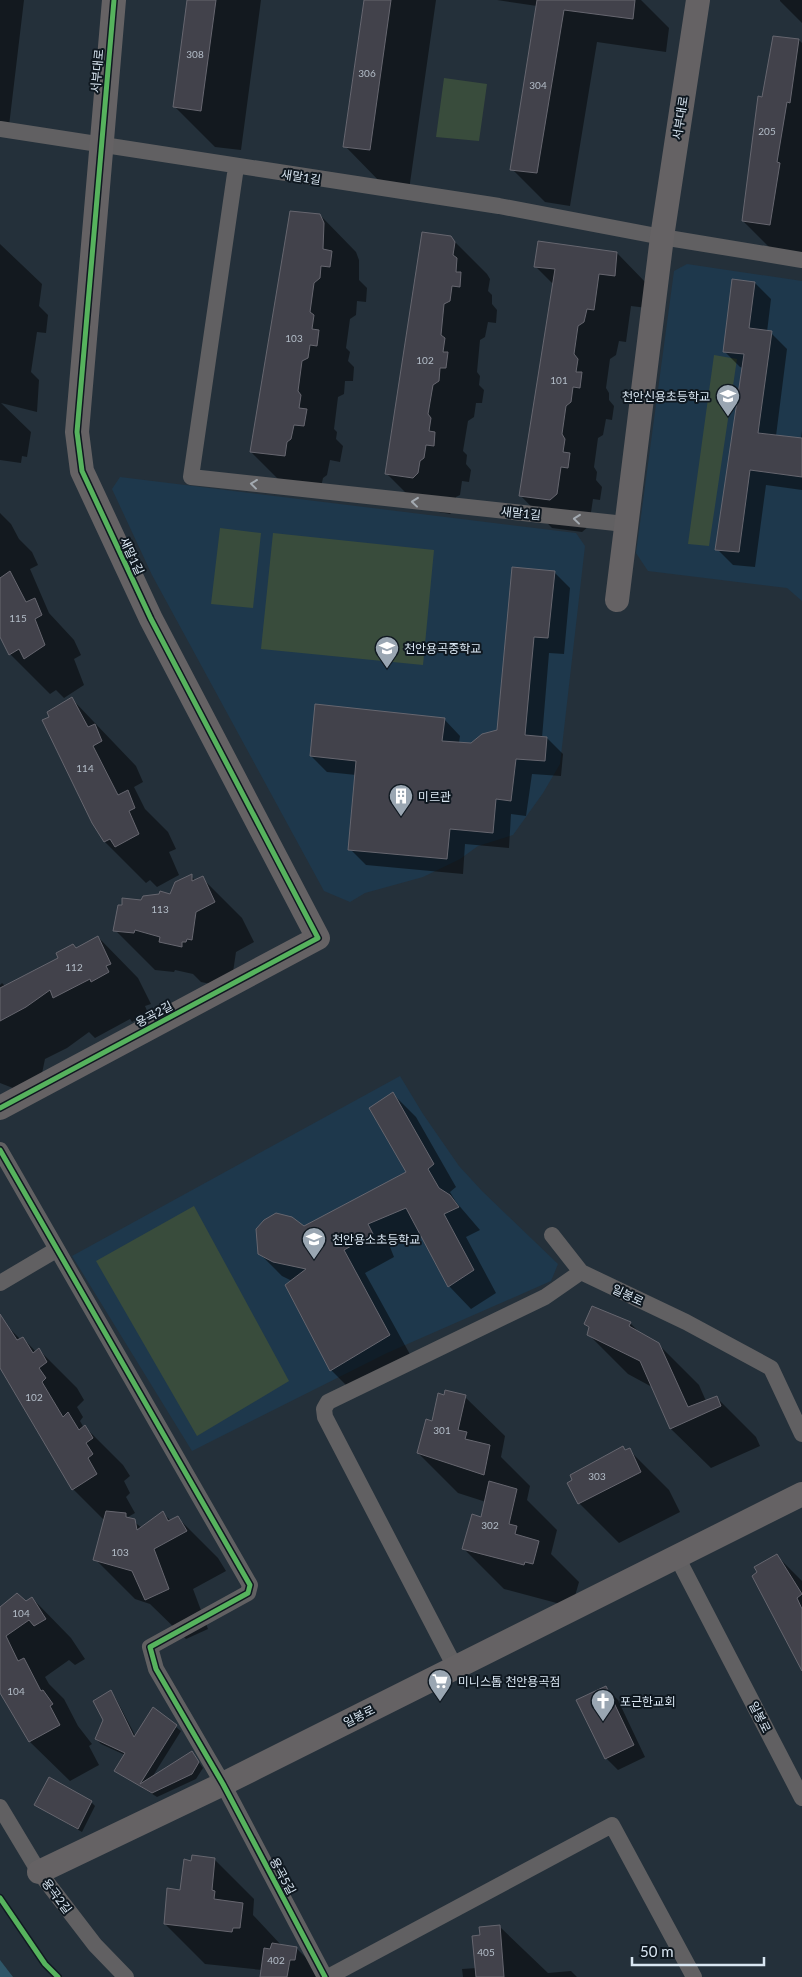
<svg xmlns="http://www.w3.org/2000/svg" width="802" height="1977" font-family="Lato,'Noto Sans KR',sans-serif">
<rect width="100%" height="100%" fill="#24303a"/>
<!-- built -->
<path fill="#1e384c" d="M687,264l115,17v320l-15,-13 -139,-17 -12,-18 38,-282z
M120,477l456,56 9,13 -25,218 -17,29 -30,42 -35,11 -18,13 -37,18 -58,16 -15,9 -26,-11 -172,-316 -40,-86z
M400,1076l23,38 36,52 23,25 76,73 -7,17 -164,72 -195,98 -120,-195z"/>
<!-- green -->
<path fill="#394c3c" d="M444,78l43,6 -8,57 -43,-4z
M714,355l23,4 -28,187 -21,-2z
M220,528l41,5 -8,75 -42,-4z
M273,533l161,17 -11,115 -162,-16z
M194,1206l95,175 -92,55 -101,-175z"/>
<!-- water -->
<path fill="#2f5668" d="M0,1960l13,17h-13z"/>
<!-- shadow -->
<path fill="#0007" d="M0,0h24l-15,126 -9,-1z
M189,0h72l-20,150 -26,-3 -40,-40z
M366,0h70l-27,190 -25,-4 -39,-40z
M497,0h144l28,28 -3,24 -69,-10 -27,164 -25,-4 -33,-33 25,-163z
M780,0h22v23l-22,-22z
M799,40l3,3v220l-19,-2 -40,-40 20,-123z
M320,215l36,37 3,8v20l8,8 -1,14 -9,-1 -1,14 -6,4 -4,29 4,4 -2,9 6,6 -1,14h-8l-1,13 -6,3 -4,32 3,3 -1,7 7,7 -3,16 -10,-2 -3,15 -4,3 -3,14 -33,-4 -36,-36z
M450,237l37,37 3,5 -2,12 4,4v9l5,6 -1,13 -8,-1 -3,15 -5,3 -3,32 3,4 -1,9 5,5 -2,13h-6l-2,14 -6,4 -5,30 4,4 -1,9 5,6 -2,12 -7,-1 -2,14 -4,2 -2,13 -4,4 -28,-5 -36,-36z
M0,244l42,40 -3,22 9,9 -2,18 -9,-1 -6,40 8,8 -2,32 -36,-9 30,29 -4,25 -5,-1 -1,7 -21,-3z
M617,253l32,33 -2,22 -16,-2 -5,36 -7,-1 -3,14 -6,4 -4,29 3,5v7l5,6 -2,14 -6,-1 -3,16 -5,3 -4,29 3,5 -1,8 6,7 -2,13 -7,-1 -4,27 -7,6 -30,-4 -32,-33 34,-210 -19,-19z
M755,283l16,16 -4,33 4,1 16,16 -11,87 25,3 1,-8v59l-36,-5 -11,82 -22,-2 -16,-16 26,-181 -3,-1 -16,-16z
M0,513l11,11 8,15 13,13 6,13 -8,4 19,44 25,27 7,15 -7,4 10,26 -20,13 -8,-8 -6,4 -40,-40 -10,-22z
M554,572l16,16 -6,66 -15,-1 -7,85h5l16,16 -2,22 -29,-2 -6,42 -15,-2 -2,34 -44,-4 -2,30 -97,-9 -16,-16 6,-74 -29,-3 -16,-16 133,-37 16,17 -1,7 13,2 26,-14z
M72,699l64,67 7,16 -9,5 11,22 23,23 8,17 -7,3 10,23 -22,12 -7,-7 -4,3 -41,-41 -54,-125z
M191,876l5,5 6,-3 40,40 12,24 -18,10 -4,27 -11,7 -20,-4 -8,-8 -18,-4 -1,2 -19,-2 -40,-40 27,-29 29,-5z
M98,937l40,41 13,26 -6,2 3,7 -16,9 -2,-3 -35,19 -6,-6 -22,16 -22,11 -5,24 -21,1 -1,6 -18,-7v-98l2,-2 4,4z
M393,1094l23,23 40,70 -6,5 6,10 24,28 -14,7 30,56 -25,16 -22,-23 -28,-52 -31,13 4,10 -29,16 47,85 -58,35 -23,-23 -39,-89 -10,-5 -23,-23 149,-81z
M0,1319l21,21 2,-2 13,14 3,-2 38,38 7,12 -7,7 6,10 -3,4 4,7 1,-1 38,38 7,11 -6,5 6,12 -4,4 9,16 -7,4 14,11 21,-15 8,8 7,-3 40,40 8,13 -33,18 15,40 -22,10 -36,-35 -15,-5 -40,-40 10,-38 -32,-32 -73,-123z
M630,1323l12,12 16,9 41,41 7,16 10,-4 40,40 4,9 -49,22 -40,-39 -19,-42 -24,-13 -40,-40 2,-5 -5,-5z
M465,1397l40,39 -4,21 29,29 -3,14 30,30 -6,24 28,28 -6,21 -9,2 -60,-16 -40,-40 18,-31 4,-16 -28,-9 -40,-40 14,-31z
M623,1448l3,3 3,-1 40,40 11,22 -61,31 -40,-40z
M777,1556l25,25v87z
M32,1598l39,40 14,21 -10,6 -6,-5 -24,17 4,7 15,15 14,27 14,18 -3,2 10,19 -29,16 -40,-39 -30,-50v-84l26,-6z
M606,1688l12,12 27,57 -27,13 -12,-12z
M110,1692l5,5 21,40 17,-28 28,22 -30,48 41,-27 11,16 -7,11 -39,18 -41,-26 9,-16 -24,-11 -5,-5 8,-19z
M91,1802l4,4 -13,26 -47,-27z
M214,1859l40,40 -1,16 29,31 14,2 30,29h-65l1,-7 -57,-6 -40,-40 17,-33 10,-29z
M500,1927l48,46 23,-2 6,6h-114l-1,-8 15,-1 4,-32z"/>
<!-- building -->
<path fill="#42424b" stroke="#66666f" d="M187,0h29l-15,111 -28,-4z
M364,0h27l-21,150 -27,-3z
M537,0h98l-2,19 -69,-9 -27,163 -27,-3z
M773,36l26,3 -9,64 -3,-1 -10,60 3,1 -10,62 -28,-4 16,-125 4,1z
M290,211l30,3 4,9 -1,26 9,2 -2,16 -9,-1 -1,12 -6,5 -4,29 4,3 -2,14 7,1 -2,16 -7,-1 -2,13 -6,3 -4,30 3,4 -2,13 8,1 -3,17 -10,-1 -3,14 -4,3 -2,14 -35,-4z
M422,232l29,4 4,6 -2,13 4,3 -1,14h5l-1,15 -8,-1 -2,15 -6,3 -3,31 4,3 -2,14h5l-2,16h-6l-1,13 -6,4 -5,29 3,4 -2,13 6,1 -1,14 -8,-1 -2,13 -4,3 -2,12 -5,5 -28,-4z
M538,241l79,11 -2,24 -16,-2 -5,36 -7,-1 -3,13 -6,4 -4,28 4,5 -2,13h6l-2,16 -7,-1 -2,15 -5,4 -4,28 3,5 -2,13 7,1 -2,15 -7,-1 -4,27 -7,6 -31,-4 36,-227 -21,-2z
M732,279l23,3 -6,46 23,3 -14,102 44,5v39l-52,-7 -11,82 -24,-2 29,-196 -21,-2z
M512,567l43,4 -7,67 -14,-1 -9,98 22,2 -2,24 -29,-2 -5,42 -15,-2 -3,34 -43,-4 -3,30 -99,-9 8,-89 -46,-5 5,-52 130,14 -3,23 29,2 11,-9 15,-4z
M10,571l16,31 9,-4 7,17 -7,4 10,26 -21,14 -5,-10 -10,6 -9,-18v-59z
M72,697l16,30 7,-3 7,17 -9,5 25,49 10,-5 7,18 -6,3 10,23 -24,13 -5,-8 -6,3 -12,-19 -50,-103 7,-3 -2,-5z
M192,874v7l11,-5 12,26 -19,10 -4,28 -5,-1 -1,3h-4v5l-23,-5 1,-5 -25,-7 -1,3 -21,-2 5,-26h4v-7l19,2 2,-4 16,-2 1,-3 10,3 5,-12z
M98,936l13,28 -5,2 3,6 -18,10 -1,-3 -37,19 -3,-8 -24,17 -26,14v-33l58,-30 -2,-5 17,-9 3,4z
M393,1092l41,72 -6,5 11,19 11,7 9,12 -15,7 30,56 -26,17 -42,-79 -38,16 5,10 -29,16 46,85 -60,36 -45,-86 21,-16 -33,-7 -15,-8 -2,-25 8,-9 12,-7 16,4 12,9 102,-54 -37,-64z
M592,1306l39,16 -2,4 30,17 29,64 29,-11 4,10 -51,23 -30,-68 -53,-26 2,-8 -5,-3z
M0,1314l17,26 6,-3 10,16 6,-5 8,14 -8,6 7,10 -4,4 21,35 5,-5 11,18 6,-5 8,13 -7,5 7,11 -5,4 9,16 -25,16 -72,-122z
M445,1390l21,5 -8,35 9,2 -2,7 25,6 -6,30 -67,-22 9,-34 6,2 6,-28 6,2z
M623,1446l2,4 5,-2 11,24 -63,32 -11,-21 5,-3 -2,-5z
M489,1481l28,8 -8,35 8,2 -2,8 24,7 -6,23 -8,-2 -1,3 -62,-16 10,-35 9,3z
M106,1511l20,2v4l9,2 2,11 26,-19 5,10 10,-5 9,15 -33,18 15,40 -24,11 -13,-29 -39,-11z
M777,1554l25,40 -5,4 5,11v62l-50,-95 5,-4 -3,-5z
M17,1593l9,8 6,-4 14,22 -12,7 -5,-6 -23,16 12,25 6,-3 17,33 2,-1 10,14 -3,2 10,19 -31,17 -29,-49v-86z
M606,1686l28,59 -29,14 -29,-59z
M111,1690l23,47 19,-30 24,18 -37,59 52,-33 7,11 -7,12 -40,19 -38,-22 11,-18 -30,-14 8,-19 -10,-19z
M49,1777l43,24 -14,28 -44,-24z
M192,1855l23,3 -3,32 3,1 -1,8 29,4 -3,25h-7l-1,4 -68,-8 3,-36 13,2 4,-31 7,2z
M500,1925l4,52h-28l-4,-41 8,-1 -1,-8z
M272,1943l25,4 -2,13h-5l-3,17h-27l4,-29 6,1z"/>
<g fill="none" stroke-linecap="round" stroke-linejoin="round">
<!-- street -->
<path stroke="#616062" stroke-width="16" d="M0,129l499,77 163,31 140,23
M236,167l-45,310 434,47
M0,1150l250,435 -2,8 -98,54 6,22 67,115 102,193
M552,1235l29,37 105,50 85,46 31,66
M0,1283l56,-33
M677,1557l125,241
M455,1667l-130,-250 -1,-8 4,-7 217,-105 36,-25
M0,1807l39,65 56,73 31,32
M328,1977l284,-152 82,152"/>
<!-- secondary -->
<path stroke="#656264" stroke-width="24" d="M617,600l45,-363 36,-237
M0,1108l318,-170 -167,-319 -69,-148 -5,-39 37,-432
M39,1872l184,-88 579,-290"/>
<!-- cycleway casing -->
<g stroke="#0f1820" stroke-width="8">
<path id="cycleway" d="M0,1108l318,-170 -167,-319 -69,-148 -5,-39 37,-432
M0,1150l250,435 -2,8 -98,54 6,22 67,115 102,193
M0,1898l45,66 13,13"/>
</g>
<!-- cycleway -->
<use href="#cycleway" stroke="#56b35d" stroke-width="5"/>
</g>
<!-- one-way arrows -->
<defs><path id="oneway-chevron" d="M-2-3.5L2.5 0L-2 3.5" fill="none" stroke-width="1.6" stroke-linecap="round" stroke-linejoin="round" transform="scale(1.25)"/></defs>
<g stroke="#a3aab1">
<use href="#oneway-chevron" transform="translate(254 484) rotate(-173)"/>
<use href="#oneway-chevron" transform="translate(415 502) rotate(-174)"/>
<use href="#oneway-chevron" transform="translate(577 519) rotate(-174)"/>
</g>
<!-- icons -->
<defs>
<g id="school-pin" transform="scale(1.25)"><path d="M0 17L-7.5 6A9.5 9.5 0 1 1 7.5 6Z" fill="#9aa6b2" stroke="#0f1820"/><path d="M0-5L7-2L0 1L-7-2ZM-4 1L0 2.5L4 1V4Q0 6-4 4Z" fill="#fff"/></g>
<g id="building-pin" transform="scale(1.25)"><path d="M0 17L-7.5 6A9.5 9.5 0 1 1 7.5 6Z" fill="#9aa6b2" stroke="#0f1820"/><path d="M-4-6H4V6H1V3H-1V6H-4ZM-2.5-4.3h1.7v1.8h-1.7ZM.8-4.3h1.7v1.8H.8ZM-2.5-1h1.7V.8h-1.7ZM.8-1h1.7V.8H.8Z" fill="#fff"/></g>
<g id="supermarket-pin" transform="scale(1.25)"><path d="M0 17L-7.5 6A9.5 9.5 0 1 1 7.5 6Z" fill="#9aa6b2" stroke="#0f1820"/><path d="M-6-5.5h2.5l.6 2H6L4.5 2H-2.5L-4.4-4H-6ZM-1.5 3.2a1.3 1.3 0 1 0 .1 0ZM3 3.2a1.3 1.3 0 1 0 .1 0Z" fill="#fff"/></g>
<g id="church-pin" transform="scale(1.25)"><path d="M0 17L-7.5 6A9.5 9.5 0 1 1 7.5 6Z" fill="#9aa6b2" stroke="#0f1820"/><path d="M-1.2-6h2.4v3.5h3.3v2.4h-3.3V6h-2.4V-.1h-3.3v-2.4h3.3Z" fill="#fff"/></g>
</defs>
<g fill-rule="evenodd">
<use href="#school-pin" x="728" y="396"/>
<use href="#school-pin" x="387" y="648"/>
<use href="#building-pin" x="401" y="796"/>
<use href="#school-pin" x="314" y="1239"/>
<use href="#supermarket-pin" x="440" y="1681"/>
<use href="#church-pin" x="603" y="1701"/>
</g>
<g text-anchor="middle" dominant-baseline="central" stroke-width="4" stroke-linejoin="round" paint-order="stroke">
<!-- number labels -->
<g font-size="10" fill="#b3bdc8">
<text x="195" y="54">308</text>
<text x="367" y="73">306</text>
<text x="538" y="85">304</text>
<text x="767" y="131">205</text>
<text x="294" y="338">103</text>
<text x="425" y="360">102</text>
<text x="559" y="380">101</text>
<text x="18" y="618">115</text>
<text x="85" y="768">114</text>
<text x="160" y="909">113</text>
<text x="74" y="967">112</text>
<text x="34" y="1397">102</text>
<text x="442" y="1430">301</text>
<text x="597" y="1476">303</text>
<text x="490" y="1525">302</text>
<text x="120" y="1552">103</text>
<text x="21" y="1613">104</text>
<text x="16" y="1691">104</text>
<text x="486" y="1952">405</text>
<text x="276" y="1960">402</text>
</g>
<!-- street labels -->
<g font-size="12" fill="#d9e6f2" stroke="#0f1820">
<text transform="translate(97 71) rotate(-85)">서부대로</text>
<text transform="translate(680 118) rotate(-81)">서부대로</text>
<text transform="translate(301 177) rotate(9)">새말1길</text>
<text transform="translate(521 513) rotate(6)">새말1길</text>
<text transform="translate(132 556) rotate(65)">새말1길</text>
<text transform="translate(154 1014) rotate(-28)">용곡2길</text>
<text transform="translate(628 1295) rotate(25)">일봉로</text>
<text transform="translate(359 1716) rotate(-27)">일봉로</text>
<text transform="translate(760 1717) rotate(63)">일봉로</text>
<text transform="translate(283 1876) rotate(62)">용곡5길</text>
<text transform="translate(57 1896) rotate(53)">용곡2길</text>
</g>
<!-- poi labels -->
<g font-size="12" fill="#d9e6f2" stroke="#0f1820" text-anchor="start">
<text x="710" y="396" text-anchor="end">천안신용초등학교</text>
<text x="404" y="648">천안용곡중학교</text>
<text x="418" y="796">미르관</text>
<text x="332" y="1239">천안용소초등학교</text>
<text x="458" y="1681">미니스톱 천안용곡점</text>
<text x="620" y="1701">포근한교회</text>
</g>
</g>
<!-- scale -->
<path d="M632 1957v8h132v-8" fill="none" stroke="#d9e6f2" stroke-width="2.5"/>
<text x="640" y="1957" font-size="15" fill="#d9e6f2" stroke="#0f1820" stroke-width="4" paint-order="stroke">50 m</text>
</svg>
